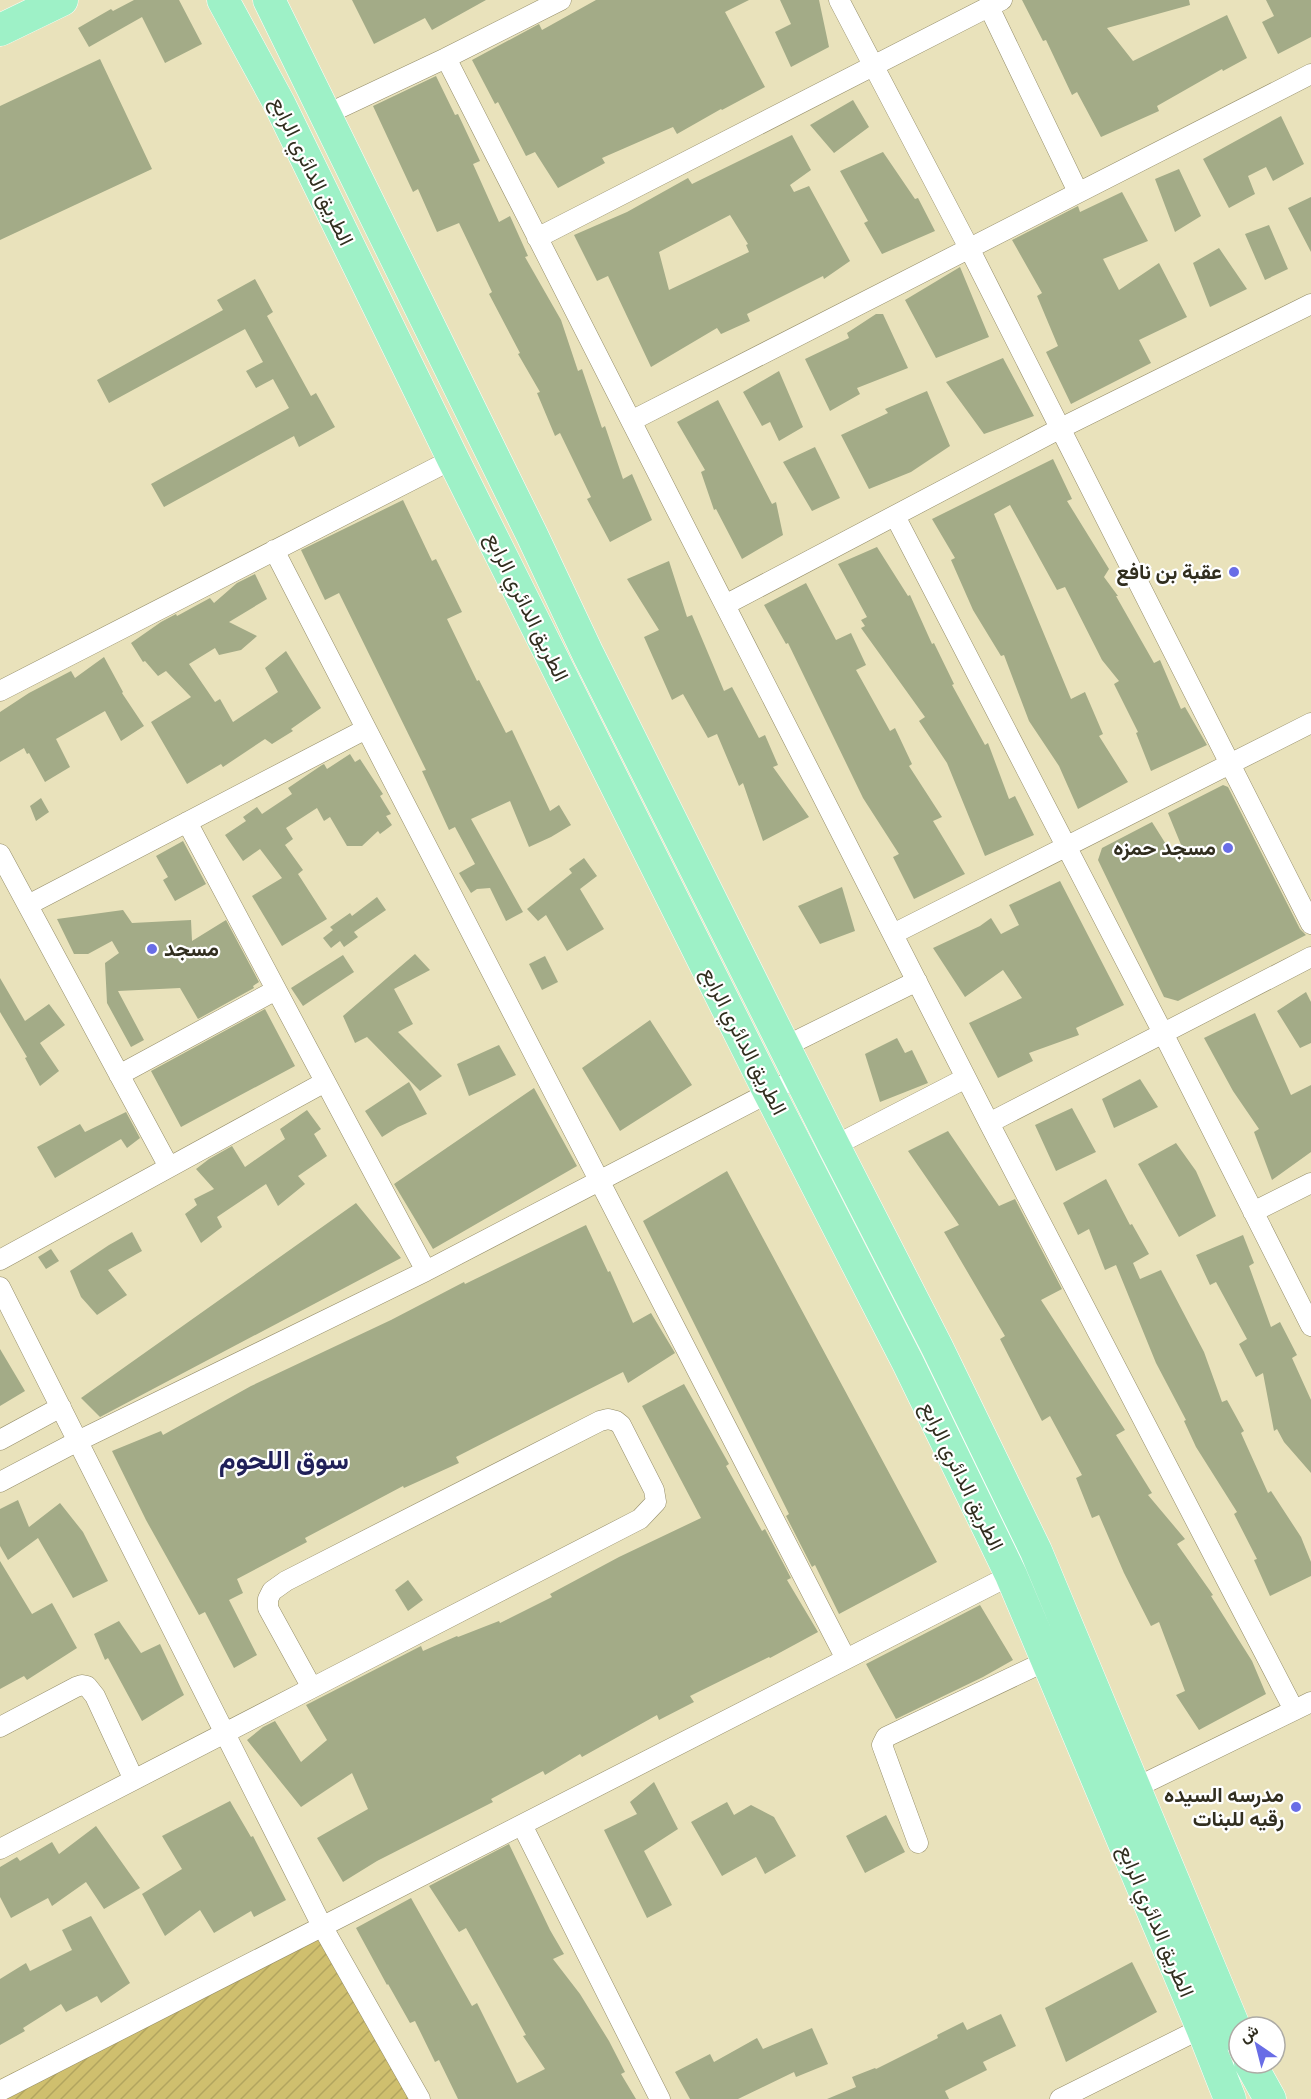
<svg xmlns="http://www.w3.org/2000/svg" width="1311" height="2099" font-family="Signika,Vazirmatn,sans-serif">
<defs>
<pattern id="garden-furrows" width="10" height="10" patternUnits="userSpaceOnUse" patternTransform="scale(1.5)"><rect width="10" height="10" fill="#cfbf6e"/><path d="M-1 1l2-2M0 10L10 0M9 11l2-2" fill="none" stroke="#b2a45f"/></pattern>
</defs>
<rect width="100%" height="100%" fill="#e9e2bb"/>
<!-- garden -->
<path fill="url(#garden-furrows)" d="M325,1916l95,183h-420v-20z"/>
<!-- building -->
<path fill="#a3ab87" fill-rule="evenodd" d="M134,0h45l23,44 -37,19 -23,-46 -53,30 -11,-19 33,-19 2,2z
M352,0h134l-54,30 -7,-12 -51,26z
M596,0h153l-24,12 40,75 -43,23 -1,-1 -44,25 -4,-7 -71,31 3,5 -47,25 -23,-36 -9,4 -28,-54 -3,2 -23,-44 67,-36 3,6z
M780,0h39l10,47 -38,20 -16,-35 16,-8z
M1022,0h167l1,5 -83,23 26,33 94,-46 20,43 -24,13 -1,-2 -65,37 2,5 -58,26 -24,-45 -5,3 -26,-55 -3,1z
M1266,0h45v37l-33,17 -16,-32 12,-6z
M100,59l52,110 -152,71v-134z
M436,76l19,39 3,-1 22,47 -7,3 26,58 11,-6 18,40 -3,1 36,63 17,51 4,-2 20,59 3,-2 18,53 9,-5 20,46 -42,22 -23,-43 4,-2 -31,-64 -5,3 -18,-43 3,-1 -22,-38 2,-1 -31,-59 3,-2 -33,-69 -22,9 -19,-43 -5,3 -40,-86z
M853,100l16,27 -35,26 -24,-28z
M1281,116l23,48 -31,17 -7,-14 -18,9 7,18 -26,14 -26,-49z
M792,135l19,35 -21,15 4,7 15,-6 41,75 -26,18 -1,-3 -76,38 3,7 -29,13 -4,-6 -66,39 -43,-91 -11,5 -23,-46 53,-23 61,-34 4,6zM730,215l18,29 -2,1 3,7 -80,38 -10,-38z
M883,152l32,47 3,-1 17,33 -53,23 -18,-31 4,-2 -28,-50z
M1179,169l22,47 -26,16 -20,-53z
M1122,192l26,49 -45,18 16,31 40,-27 28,54 -48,23 12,23 -80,41 -25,-52 12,-6 -21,-50 5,-3 -30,-53 66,-34 2,6z
M1311,197v55l-23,-44z
M1269,225l19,44 -23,11 -20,-46z
M1219,248l28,41 -37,18 -17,-44z
M960,267l29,70 -53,21 -31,-58z
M255,279l18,33 -6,4 44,80 5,-3 19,34 -36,20 -5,-11 -130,71 -13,-23 138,-76 -16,-29 -17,9 -10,-17 17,-9 -18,-33 -136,74 -12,-23 126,-70 -6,-10z
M876,314h7l25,54 -51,20 3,6 -30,17 -25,-52 44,-21 -2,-5z
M1003,358l31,58 -50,18 -38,-52z
M779,371l24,56 -24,14 -9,-19 -8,4 -19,-34z
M927,391l23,55 -39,26 -42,17 -28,-54 47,-22 -3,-4z
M718,400l54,104 4,-2 7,33 -41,24 -26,-50 -2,1 -13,-38 4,-2 -28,-48z
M815,447l25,51 -28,13 -29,-49z
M1053,459l19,40 -5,2 42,68 -5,8 14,19h-2l38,67 6,-3 21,49 4,-2 22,38 -56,26 -15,-38 2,-1 -24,-48 5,-3 -17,-21 -37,-73 -8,3 -47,-85 -16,9 77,185 14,-7 18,42 -4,2 29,46 -50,27 -19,-43 -30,-45 -25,-66 -3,1 -28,-46 -22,-50 4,-2 -23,-39z
M403,500l29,61 4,-2 26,53 -15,7 30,62 2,-1 27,53 6,-3 38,81 9,-6 12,20 -20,12 -22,10 -19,-46 -39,18 52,93 -17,9 -16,-33 -13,1 -6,4 -12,-20 16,-9 -20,-37 -6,3 -27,-59 4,-1 -87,-177 -14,7 -24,-50z
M877,547l31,49 2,-1 22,49 2,-1 20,41 -2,1 33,60 3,-2 21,56 6,-3 19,39 -49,21 -38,-93 -28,-42 6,-4 -64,-89 4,-2 -4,-6 6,-3 -29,-53z
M669,561l18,56 5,-2 32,76 8,-4 27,51 6,-3 13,30 -5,2 36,50 -46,24 -20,-58 -4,3 -22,-52 -9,4 -25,-44 -11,6 -28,-63 15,-7 -32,-51z
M255,574l12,25 -38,23 28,14 -16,14 -22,5 -4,-7 -26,16 26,38 5,-3 13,23 45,-30 -13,-24 21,-17 35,57 -30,21 2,2 -21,13 -7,-5 -42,28 -2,-3 -34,20 -36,-62 40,-25 -25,-26 -8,5 -13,-15 -2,1 -12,-19 30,-21 15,-8 1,2 33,-18 4,5 23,-20z
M806,583l30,57 15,-7 15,32 -10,5 34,61 5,-3 17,36 -3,2 33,51 -9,4 32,53 -51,25 -21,-42 6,-3 -36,-56 -75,-155 -2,1 -22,-39z
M104,657l19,35 -1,1 22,33 -23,15 -16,-30 -49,28 14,28 -25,15 -16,-29 -2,1 -3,-6 -24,14v-50l29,-19 42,-22 4,7z
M350,754l5,8 5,-3 23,35 -3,2 11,18 -5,2 6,9 -12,9 -2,-3 -16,15h-15l-17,-29 -6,4 -7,-13 -31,20 7,11 -8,6 18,25 -5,4 29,45 -45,27 -30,-50 30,-18 -22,-29 -17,12 -18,-26 21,-14 -3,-4 14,-10 5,7 30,-20 -4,-6 34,-23 2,-1 3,5z
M1223,785l5,2 72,142 6,6 -128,66 -14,-4 -66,-137 4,-12 50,-26 22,35 10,-5 -16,-39z
M41,798l8,14 -13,9 -6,-15z
M183,841l23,43 -31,17 -12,-21 5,-3 -12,-21z
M584,858l13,18 -17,13 24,40 -37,22 -21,-36 -8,6 -11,-12 45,-36 -3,-4z
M1060,881l64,124 -48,23 3,7 -50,18 4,8 -35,17 -29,-55 53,-25 -19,-28 -38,27 -32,-49 47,-22 11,-8 10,16 18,-9 -10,-20z
M842,887l13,44 -35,13 -22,-38z
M377,897l9,13 -32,22 4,5 -14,10 -4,-6 -9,7 -8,-10 10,-8 -3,-3 20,-14 2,3z
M123,910l9,13 59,-3 1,21 34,-21 33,62 -6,4 1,2 -56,31 -18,-31 -62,3 26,49 -13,7 -24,-44 -2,-40 14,-10 -7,-12 -24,13h-14l-17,-35z
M415,954l15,16 -36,19 19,35 -15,8 44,44 -22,15 -53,-54 -12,6 -12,-27z
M343,955l11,17 -51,34 -12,-18z
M545,956l13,26 -16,8 -13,-26z
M0,978l25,43 24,-17 16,21 -25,18 19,28 -19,15 -15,-28 2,-1 -27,-45z
M1306,992l5,10v41l-11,5 -23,-37z
M265,1009l30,57 -114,61 -30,-56z
M1255,1013l36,82 20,-10v67l-39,28 -18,-48 5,-3 -26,-38 -29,-53z
M650,1020l42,65 -72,46 -38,-63z
M897,1038l8,15 7,-3 16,33 -48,19 -15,-48z
M499,1045l17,30 -47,21 -12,-32z
M1140,1079l18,28 -44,21 -12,-29z
M409,1082l18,32 -29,13 -16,10 -17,-26z
M534,1088l43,78 -144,83 -39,-65z
M1072,1108l24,44 -40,19 -21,-46z
M307,1110l14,19 -7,5 13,22 -29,20 7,8 -27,22 -12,-22 -49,33 5,10 -21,16 -16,-29 12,-9 -3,-6 20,-10 -18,-20 13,-10 23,-13 13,21 40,-28 -5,-10z
M126,1112l14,26 -13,10 -6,-9 -66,39 -18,-31 43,-23 5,8z
M948,1131l51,75 16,-7 47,90 -21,11 84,130 -9,5 36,58 -4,2 37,44 -8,5 36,51 -2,1 41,65 14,33 -67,36 -23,-35 9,-4 -26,-69 -8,4 -27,-53 -25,-58 -7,3 -16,-40 6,-3 -32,-59 -8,5 -42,-82 5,-3 -61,-104 15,-7 -51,-74z
M1176,1143l20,28 20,45 -37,21 -41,-73z
M727,1171l210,391 -98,52 -24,-49 -3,2 -26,-51 3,-2 -146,-293z
M1106,1179l24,46 2,-1 17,30 -16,9 7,16 21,-9 43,82 18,50 5,-2 17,31 -3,2 27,60 3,-2 30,46 10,25v14l-41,20 -16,-36 3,-1 -23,-45 3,-2 -41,-65 -12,-26 2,-1 -30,-57 -40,-98 -11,5 -16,-41 -11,6 -15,-32z
M356,1203l45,55 -301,159 -19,-19z
M586,1225l22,47 2,-1 23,52 18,-10 24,40 -47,30 -5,-11 -167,85 3,6 -55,25 -1,-2 -98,52 2,4 -70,37 6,14 -14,7 28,55 -23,13 -29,-56 -6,3 -53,-95 -34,-69 49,-20 2,4 88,-49 140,-66 73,-38 1,2z
M132,1232l10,19 -34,19 19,25 -30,20 -16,-18 -11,-26 39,-26z
M1243,1235l11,28 -5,3 22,61 9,-5 17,33 -5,3 19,42v73l-27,-31 -7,-13 -3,2 -11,-58 -7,4 -17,-33 8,-5 -31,-57 -6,3 -14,-30z
M51,1249l8,12 -13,8 -8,-12z
M0,1349l25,42 -25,15z
M684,1384l45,80 -3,2 36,65 3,-2 26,49 -4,2 31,52 -48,26 -1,-1 -79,39 4,6 -35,18 -2,-5 -75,42 -2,-3 -35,21 -2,-4 -52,28 2,3 -116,59 -34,21 -26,-44 51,-29 -16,-36 -51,34 -54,-67 16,-13 12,-6 26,41 26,-22 -21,-35 115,-59 2,5 34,-15 1,1 41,-16 1,2 52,-26 -2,-3 69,-37 82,-39 -59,-112z
M18,1500l11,27 31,-24 23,29 25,49 -35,17 -35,-60 -30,22 -8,-14v-37z
M0,1561l32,53 20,-11 25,45 -50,32 -3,-4 -24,13z
M408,1580l15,20 -15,11 -13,-21z
M980,1605l33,55 -30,17 -87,42 -30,-55z
M119,1621l22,32 19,-9 24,51 -42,26 -34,-63 -3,2 -11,-26z
M654,1782l24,47 -34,22 28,54 -25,13 -43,-88 33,-16 -7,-12z
M230,1801l21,36 2,-1 33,64 -32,17 -3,-6 -37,22 -14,-23 -35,26 -23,-42 40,-25 -20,-33z
M727,1802l7,13 17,-10 23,12 22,39 -31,18 -9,-17 -34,19 -31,-54z
M886,1815l19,37 -40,21 -19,-37z
M96,1826l44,62 -36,21 -18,-27 -34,24 -4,-8 -37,20 -11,-21v-30l17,-10 3,4 32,-19 7,12z
M509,1844l41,86 14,24 -11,5 27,35 29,47 16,31 -4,2 15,25h-178l-19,-39 -4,2 -20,-41 -5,2 -22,-39 -1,1 -31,-57 55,-30 61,108 5,-3 40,80 28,-14 -22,-33 3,-1 -60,-107 -7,4 -30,-46z
M91,1916l39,67 -29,20 -4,-7 -31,16 -5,-8 -38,24 2,3 -25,14v-66l26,-16 4,8 42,-21 -10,-20z
M1132,1962l25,50 -91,50 -21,-54z
M1001,2014l15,32 -33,16 4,8 -42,21 4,8h-122l29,-12 -4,-10 23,-9 1,1 62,-31 -1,-3 26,-13 4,8z
M812,2028l16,36 -32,13 -2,-5 -56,27h-48l-15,-27 35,-18 4,8 43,-24 6,11z"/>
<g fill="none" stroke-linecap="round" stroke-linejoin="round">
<!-- street casing -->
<g stroke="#948d69" stroke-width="21">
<path id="street" d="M839,0l130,248 342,676
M989,7l89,185
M446,58l543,1065 305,587
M325,115l121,-57 115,-58
M537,238l465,-238
M631,421l680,-347
M895,516l268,517 148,293
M274,550l572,1109
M725,605l336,-177 250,-124
M0,691l453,-232
M187,822l239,449
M0,854l169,313
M28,905l338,-176
M893,934l418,-211
M784,1047l133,-66
M119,1075l157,-85
M989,1123l322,-166
M834,1146l132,-68
M1253,1212l58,-29
M0,1260l325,-178
M0,1287l322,639 98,173
M608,1419l8,2 5,4 33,65 2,12 -16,17 -328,169 -44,-80v-9l4,-8 14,-10 314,-160z
M0,1440l61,-33
M0,1482l78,-41 348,-170 373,-194
M0,1727l76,-40 6,-2 5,1 8,10 39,84
M1135,1788l176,-86
M522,1825l138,274
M918,1843l-36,-98 4,-8 160,-76
M0,1849l312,-161
M0,2091l1011,-516
M1060,2099l142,-71"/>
</g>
<!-- primary casing -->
<g stroke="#fff" stroke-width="33">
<path id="primary" d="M223,0l57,105 173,354 316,633 139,271 103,212 191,453 28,71
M269,0l263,535 56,119 246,492 103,201 99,204 203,487
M0,30l62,-30
M1250,2063l20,36"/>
</g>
<!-- street -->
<use href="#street" stroke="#fff" stroke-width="20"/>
<!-- primary -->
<use href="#primary" stroke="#9ef1c7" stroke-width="32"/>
</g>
<!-- markers -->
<g fill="#696de6" stroke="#fff" stroke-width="2">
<circle cx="1234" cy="572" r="6"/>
<circle cx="1228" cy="848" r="6"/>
<circle cx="152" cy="949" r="6"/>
<circle cx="1296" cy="1807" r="6"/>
</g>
<g text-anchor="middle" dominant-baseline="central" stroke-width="4.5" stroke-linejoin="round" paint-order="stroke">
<!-- street labels -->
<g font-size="21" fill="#312e1f" stroke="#fff">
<text transform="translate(312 171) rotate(64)">الطريق الدائري الرابع</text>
<text transform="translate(527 607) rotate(64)">الطريق الدائري الرابع</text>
<text transform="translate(744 1041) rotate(63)">الطريق الدائري الرابع</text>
<text transform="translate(962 1476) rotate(64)">الطريق الدائري الرابع</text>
<text transform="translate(1156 1921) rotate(67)">الطريق الدائري الرابع</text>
</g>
<!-- poi labels -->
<g font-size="21" font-weight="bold" fill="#312e1f" stroke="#fff" text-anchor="end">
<text x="1222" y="572">عقبة بن نافع</text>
<text x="1216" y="848">مسجد حمزه</text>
<text x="164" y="949" text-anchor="start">مسجد</text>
<text x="1284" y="1795">مدرسه السيده<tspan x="1284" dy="24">رقيه للبنات</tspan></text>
</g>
<!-- district labels -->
<g font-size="27" font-weight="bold" fill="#202059" stroke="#fff">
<text x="284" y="1460">سوق اللحوم</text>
</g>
</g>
<!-- north arrow -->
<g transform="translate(1257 2045) rotate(325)"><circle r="28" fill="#ffffff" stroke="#adaba5" stroke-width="1.5"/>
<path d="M0-4.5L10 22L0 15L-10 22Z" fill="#696de6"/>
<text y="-9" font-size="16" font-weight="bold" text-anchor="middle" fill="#312e1f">ش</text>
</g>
</svg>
